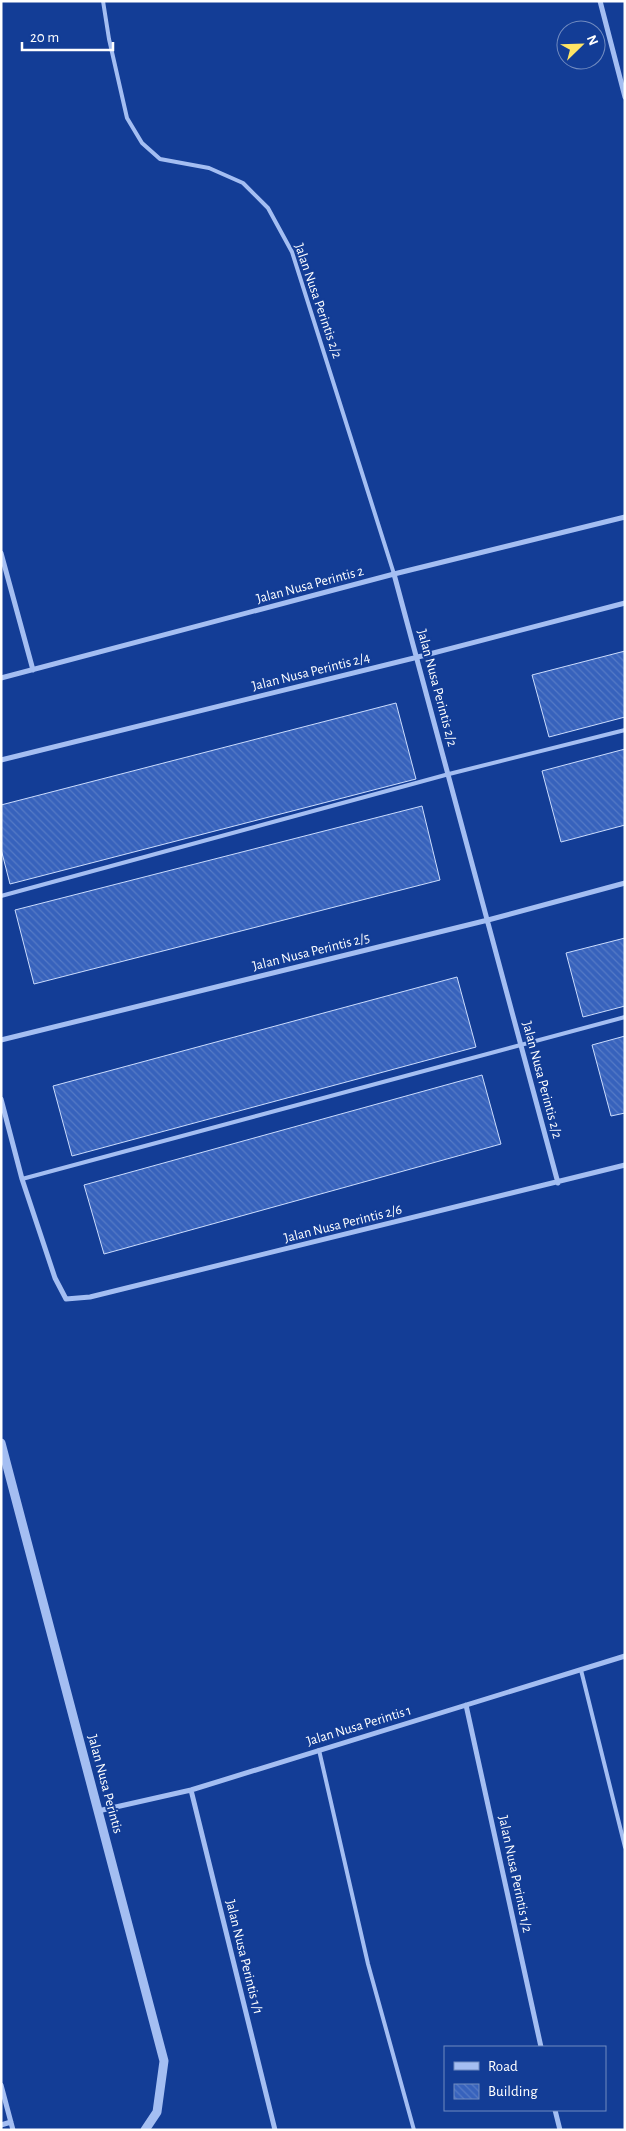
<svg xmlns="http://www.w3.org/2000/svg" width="626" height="2131" font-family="'Alegreya Sans',sans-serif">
<defs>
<pattern id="building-back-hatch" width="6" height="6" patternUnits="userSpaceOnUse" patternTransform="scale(1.25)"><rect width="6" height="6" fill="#3762bc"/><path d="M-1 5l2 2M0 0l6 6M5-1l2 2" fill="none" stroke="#557ac6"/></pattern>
</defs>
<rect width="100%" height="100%" fill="#133d96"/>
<!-- building -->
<path fill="url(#building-back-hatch)" stroke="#cbdcfd" d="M625,651v66l-76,20 -17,-62z
M396,703l20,76 -406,105 -9,-35v-44z
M625,749v76l-64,17 -19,-71z
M422,806l18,74 -406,104 -19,-74z
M625,938v68l-42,11 -17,-64z
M457,977l19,70 -404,109 -19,-70z
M625,1036v77l-14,3 -19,-71z
M482,1075l19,69 -397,110 -20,-69z"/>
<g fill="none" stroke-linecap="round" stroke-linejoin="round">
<!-- service -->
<path stroke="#a4bef2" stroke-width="4" d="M103,1l6,38 18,79 15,25 18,16 49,9 34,15 25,25 24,44 102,322
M1,896l448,-122 176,-44
M22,1179l603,-162
M581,1670l44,177
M319,1750l49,214 46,166"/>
<!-- minor -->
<path stroke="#a4bef2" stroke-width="5" d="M600,1l25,96
M1,553l32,117
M394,574l164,609
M1,678l393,-104 231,-57
M1,760l417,-103 207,-54
M1,1040l487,-120 137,-37
M1,1099l21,80 33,99 11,21 24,-2 535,-132
M466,1705l75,342
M191,1790l84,340
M98,1811l93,-21 434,-134
M1,2085l12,45
M555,2110l5,20
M1,2125l10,-3"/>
<!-- tertiary -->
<path stroke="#a4bef2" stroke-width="9" d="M1,1443l163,618 -7,51 -12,18"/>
</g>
<g text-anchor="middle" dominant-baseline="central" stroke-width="4" stroke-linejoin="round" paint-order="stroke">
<!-- street labels -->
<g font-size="14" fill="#fff" stroke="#133d96">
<text transform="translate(318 301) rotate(71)">Jalan Nusa Perintis 2/2</text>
<text transform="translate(310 585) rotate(-15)">Jalan Nusa Perintis 2</text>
<text transform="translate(311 672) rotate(-14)">Jalan Nusa Perintis 2/4</text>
<text transform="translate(437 688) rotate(75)">Jalan Nusa Perintis 2/2</text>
<text transform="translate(311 952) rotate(-14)">Jalan Nusa Perintis 2/5</text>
<text transform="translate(542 1080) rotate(75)">Jalan Nusa Perintis 2/2</text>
<text transform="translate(343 1224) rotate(-14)">Jalan Nusa Perintis 2/6</text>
<text transform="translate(359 1726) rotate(-17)">Jalan Nusa Perintis 1</text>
<text transform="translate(105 1784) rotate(75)">Jalan Nusa Perintis</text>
<text transform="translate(515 1874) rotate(78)">Jalan Nusa Perintis 1/2</text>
<text transform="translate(244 1957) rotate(76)">Jalan Nusa Perintis 1/1</text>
</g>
</g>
<!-- border -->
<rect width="626" height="2131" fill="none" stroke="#ffffff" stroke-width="5"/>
<!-- legend -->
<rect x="444" y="2046" width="162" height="65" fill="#133d96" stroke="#718bc0"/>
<rect x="454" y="2062" width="25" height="8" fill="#a4bef2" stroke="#718bc0"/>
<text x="488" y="2071" font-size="15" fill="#ffffff">Road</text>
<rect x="454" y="2084" width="25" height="15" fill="url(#building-back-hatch)" stroke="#718bc0"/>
<text x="488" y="2096" font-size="15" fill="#ffffff">Building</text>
<!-- north arrow -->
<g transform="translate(581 45) rotate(67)"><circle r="24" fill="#133d96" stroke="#718bc0"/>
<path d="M0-4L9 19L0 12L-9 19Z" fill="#ffe565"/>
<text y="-8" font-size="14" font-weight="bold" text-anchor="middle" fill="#ffffff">N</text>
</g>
<!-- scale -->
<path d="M22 42v8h91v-8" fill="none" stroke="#ffffff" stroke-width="2.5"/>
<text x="30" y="42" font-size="15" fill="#ffffff" stroke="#133d96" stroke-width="4" paint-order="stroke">20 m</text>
</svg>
